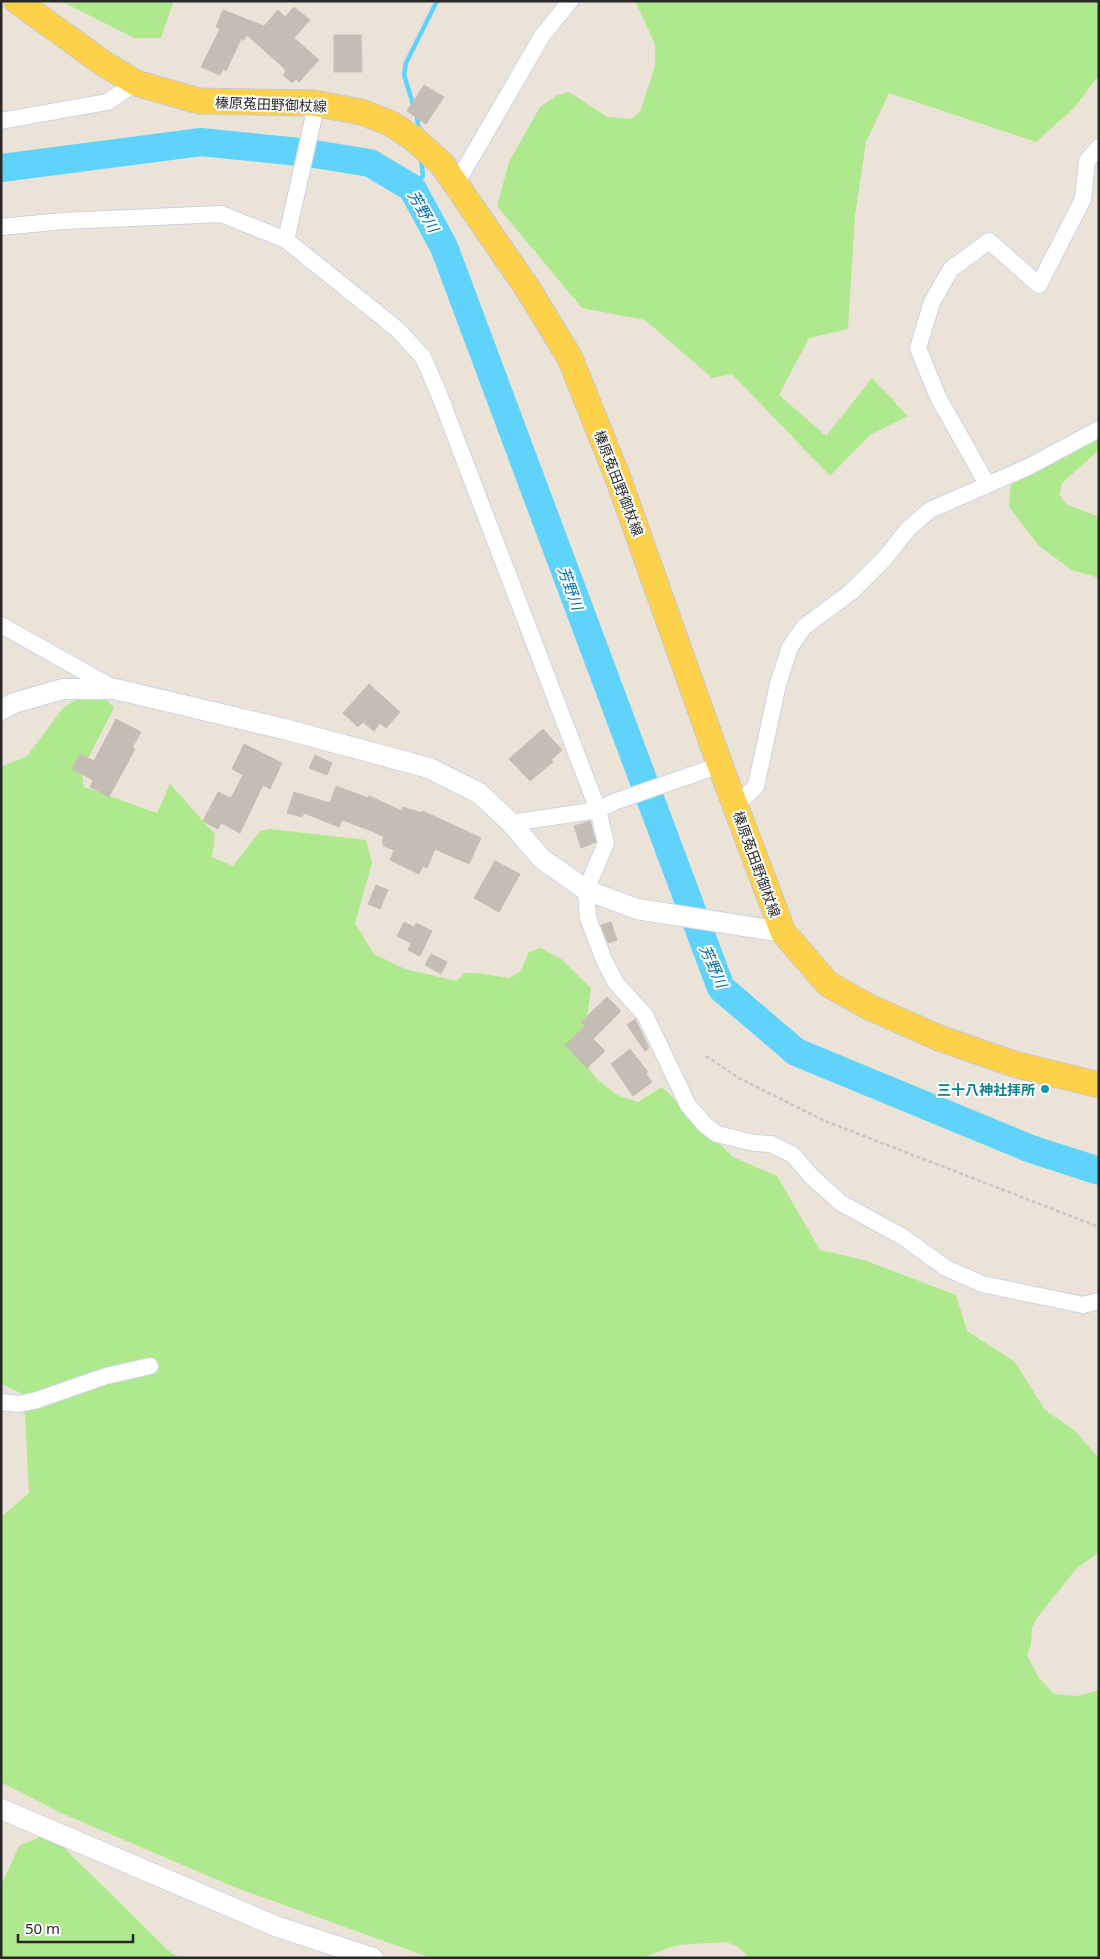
<svg xmlns="http://www.w3.org/2000/svg" width="1100" height="1959" font-family="'Noto Sans','Noto Sans JP',sans-serif">
<rect width="100%" height="100%" fill="#ece3d8"/>
<!-- green -->
<path fill="#afe98e" d="M61,1h113l-13,37h-27z
M635,1h464v74l-23,31 -40,36 -147,-49 -23,49 -11,74 -7,113 -39,9 -30,57 47,41 46,-58 36,38 -38,19 -40,41 -98,-102 -20,4 -67,-58 -63,-12 -85,-102 12,-44 31,-55 18,-12 11,-3 38,25 24,2 9,-7 15,-46v-22z
M1099,437v13l-37,33 -2,12 6,9 33,13v61l-27,-8 -33,-24 -30,-39 2,-23z
M83,695l23,4 8,9 -29,56 -3,11 2,12 73,26 13,-29 45,50 -3,23 21,9 27,-35 10,-2 96,11 6,23 -17,60 19,31 31,15 51,12 9,-8h11l33,5 11,-6 9,-20 11,-4 21,11 30,29 -9,63 9,21 8,9 18,14 21,7 24,-15 71,70 44,19 43,74 44,10 92,35 11,36 48,31 30,48 29,20 25,28v94l-23,17 -39,49 -5,10 -1,17 -4,10 12,23 15,16 24,2 21,-6v268h-351l-4,-6 -9,-7 -10,-3 -48,3 -35,13h-211l-197,-71 -173,-74 -60,-31v-265l28,-24 -5,-98 -23,-12v-616l26,-11 36,-48z
M40,1837l22,9 109,107 9,5h-179v-72l18,-40z"/>
<g fill="none" stroke-linecap="round" stroke-linejoin="round">
<!-- stream -->
<path stroke="#5fd3fa" stroke-width="4.5" d="M419,132l-3,-25 -3,-3 -9,-29 2,-12 31,-62
M412,188l11,-12 -2,-19"/>
<!-- river -->
<path stroke="#5fd3fa" stroke-width="28" d="M1,168l200,-26 107,11 62,10 42,25 32,59 277,741 75,64 235,97 68,22"/>
</g>
<!-- building -->
<path fill="#c3bdb5" stroke="#c7bfb2" d="M294,7l16,13 -16,18 25,22 -20,22 -3,-3 -4,4 -9,-8 3,-3 -2,-4 -37,-33 -3,5 -3,-1 -15,32 -3,-2 -3,6 -19,-8 19,-38 -4,-2 7,-17 41,16 14,-16 7,7z
M334,35h27l1,37h-28z
M424,85l20,12 -18,27 -19,-13z
M369,684l31,28 -14,16 -6,-5 -6,8 -11,-9 -5,5 -15,-14z
M116,719l25,13 -9,16 3,1 -26,48 -19,-10 3,-7 -21,-11 8,-15 14,7z
M543,729l19,21 -11,10 2,2 -23,19 -21,-22z
M244,744l38,19 -12,26 -7,-4 -23,48 -19,-10 -3,6 -15,-8 15,-29 13,6 12,-23 -11,-6z
M315,755l17,8 -5,12 -18,-7z
M336,786l32,12 1,-2 33,15 1,-4 19,6 1,-2 58,27 -12,26 -34,-15 -8,19 -4,-2 -4,8 -29,-14 4,-10 -11,-4 1,-2 -2,-1 2,-6 -12,-6 -30,-11 -3,7 -35,-14 -2,4 -15,-4 7,-21 36,11z
M590,821l6,21 -15,6 -7,-22z
M495,861l25,13 -21,38 -25,-14z
M376,885l12,5 -8,19 -12,-5z
M404,922l10,5 2,-4 16,8 -12,25 -12,-6 3,-7 -14,-7z
M611,922l6,18 -9,3 -7,-18z
M431,954l16,8 -6,12 -16,-9z
M607,997l14,14 -28,28 12,12 -18,17 -22,-23 20,-19 -4,-4z
M635,1019l14,29 -4,3 -18,-26z
M630,1049l18,23 -2,2 6,8 -19,14 -22,-32z"/>
<g fill="none" stroke-linecap="round" stroke-linejoin="round">
<!-- minor casing -->
<g stroke="#cdd2e3" stroke-width="18">
<path id="minor" d="M1,121l106,-19 29,-19
M456,184l86,-148 28,-35
M1,227l62,-6 158,-7 65,26 111,89 26,28 16,37 159,416 8,33 -20,47 2,28 16,42 12,23 29,32 43,90 17,20 12,9 37,9 17,1 22,11 19,22 29,26 62,34 43,31 36,16 101,21 16,-4
M286,240l27,-120v-17
M987,484l-49,-87 -20,-49 14,-46 19,-33 38,-28 50,44 44,-86 4,-38 12,-14
M1,625l114,64
M736,806l20,-20 22,-102 12,-37 14,-20 47,-35 35,-35 22,-28 22,-19 98,-43 71,-38
M511,823l87,-13 16,-8 106,-37
M1,1402l18,2 18,-4 69,-24 44,-10"/>
</g>
<!-- tertiary casing -->
<g stroke="#cdd2e3" stroke-width="22">
<path id="tertiary" d="M1,710l13,-7 49,-14h52l169,40 145,39 50,25 32,30 31,36 44,31 51,19 146,23
M1,1809l277,118 95,31"/>
</g>
<!-- primary casing -->
<g stroke="#c7c7c7" stroke-width="27">
<path id="primary" d="M17,1l86,62 33,20 63,18 114,2 48,9 29,11 23,15 29,26 86,125 42,69 48,120 102,287 63,167 45,52 41,23 70,31 75,26 85,21"/>
</g>
<!-- path -->
<path stroke="#c7c7c7" stroke-width="2.5" stroke-dasharray="4 2.5" stroke-linecap="butt" d="M706,1056l33,22 86,43 274,106"/>
<!-- minor -->
<use href="#minor" stroke="#fff" stroke-width="16"/>
<!-- tertiary -->
<use href="#tertiary" stroke="#fff" stroke-width="20"/>
<!-- primary -->
<use href="#primary" stroke="#fed14b" stroke-width="25"/>
</g>
<!-- markers -->
<circle fill="#0f9aa8" stroke="#fff" stroke-width="2" cx="1045" cy="1089" r="5"/>
<g text-anchor="middle" dominant-baseline="central" stroke-width="4" stroke-linejoin="round" paint-order="stroke">
<!-- street labels -->
<g font-size="14" fill="#282828" stroke="#fff">
<text transform="translate(271 104) rotate(2)">榛原菟田野御杖線</text>
<text transform="translate(619 483) rotate(69)">榛原菟田野御杖線</text>
<text transform="translate(757 864) rotate(70)">榛原菟田野御杖線</text>
</g>
<!-- culture labels -->
<g font-size="14" font-weight="bold" fill="#0d838f" stroke="#fff" text-anchor="end">
<text x="1035" y="1089">三十八神社拝所</text>
</g>
<!-- water labels -->
<g font-size="15" font-style="italic" fill="#006ea4" stroke="#fff">
<text transform="translate(424 211) rotate(60)">芳野川</text>
<text transform="translate(571 588) rotate(70)">芳野川</text>
<text transform="translate(714 966) rotate(66)">芳野川</text>
</g>
</g>
<!-- border -->
<rect width="1100" height="1959" fill="none" stroke="#282828" stroke-width="5"/>
<!-- scale -->
<path d="M18 1934v8h115v-8" fill="none" stroke="#282828" stroke-width="2.5"/>
<text x="25" y="1934" font-size="15" fill="#282828" stroke="#ffffff" stroke-width="4" paint-order="stroke">50 m</text>
</svg>
